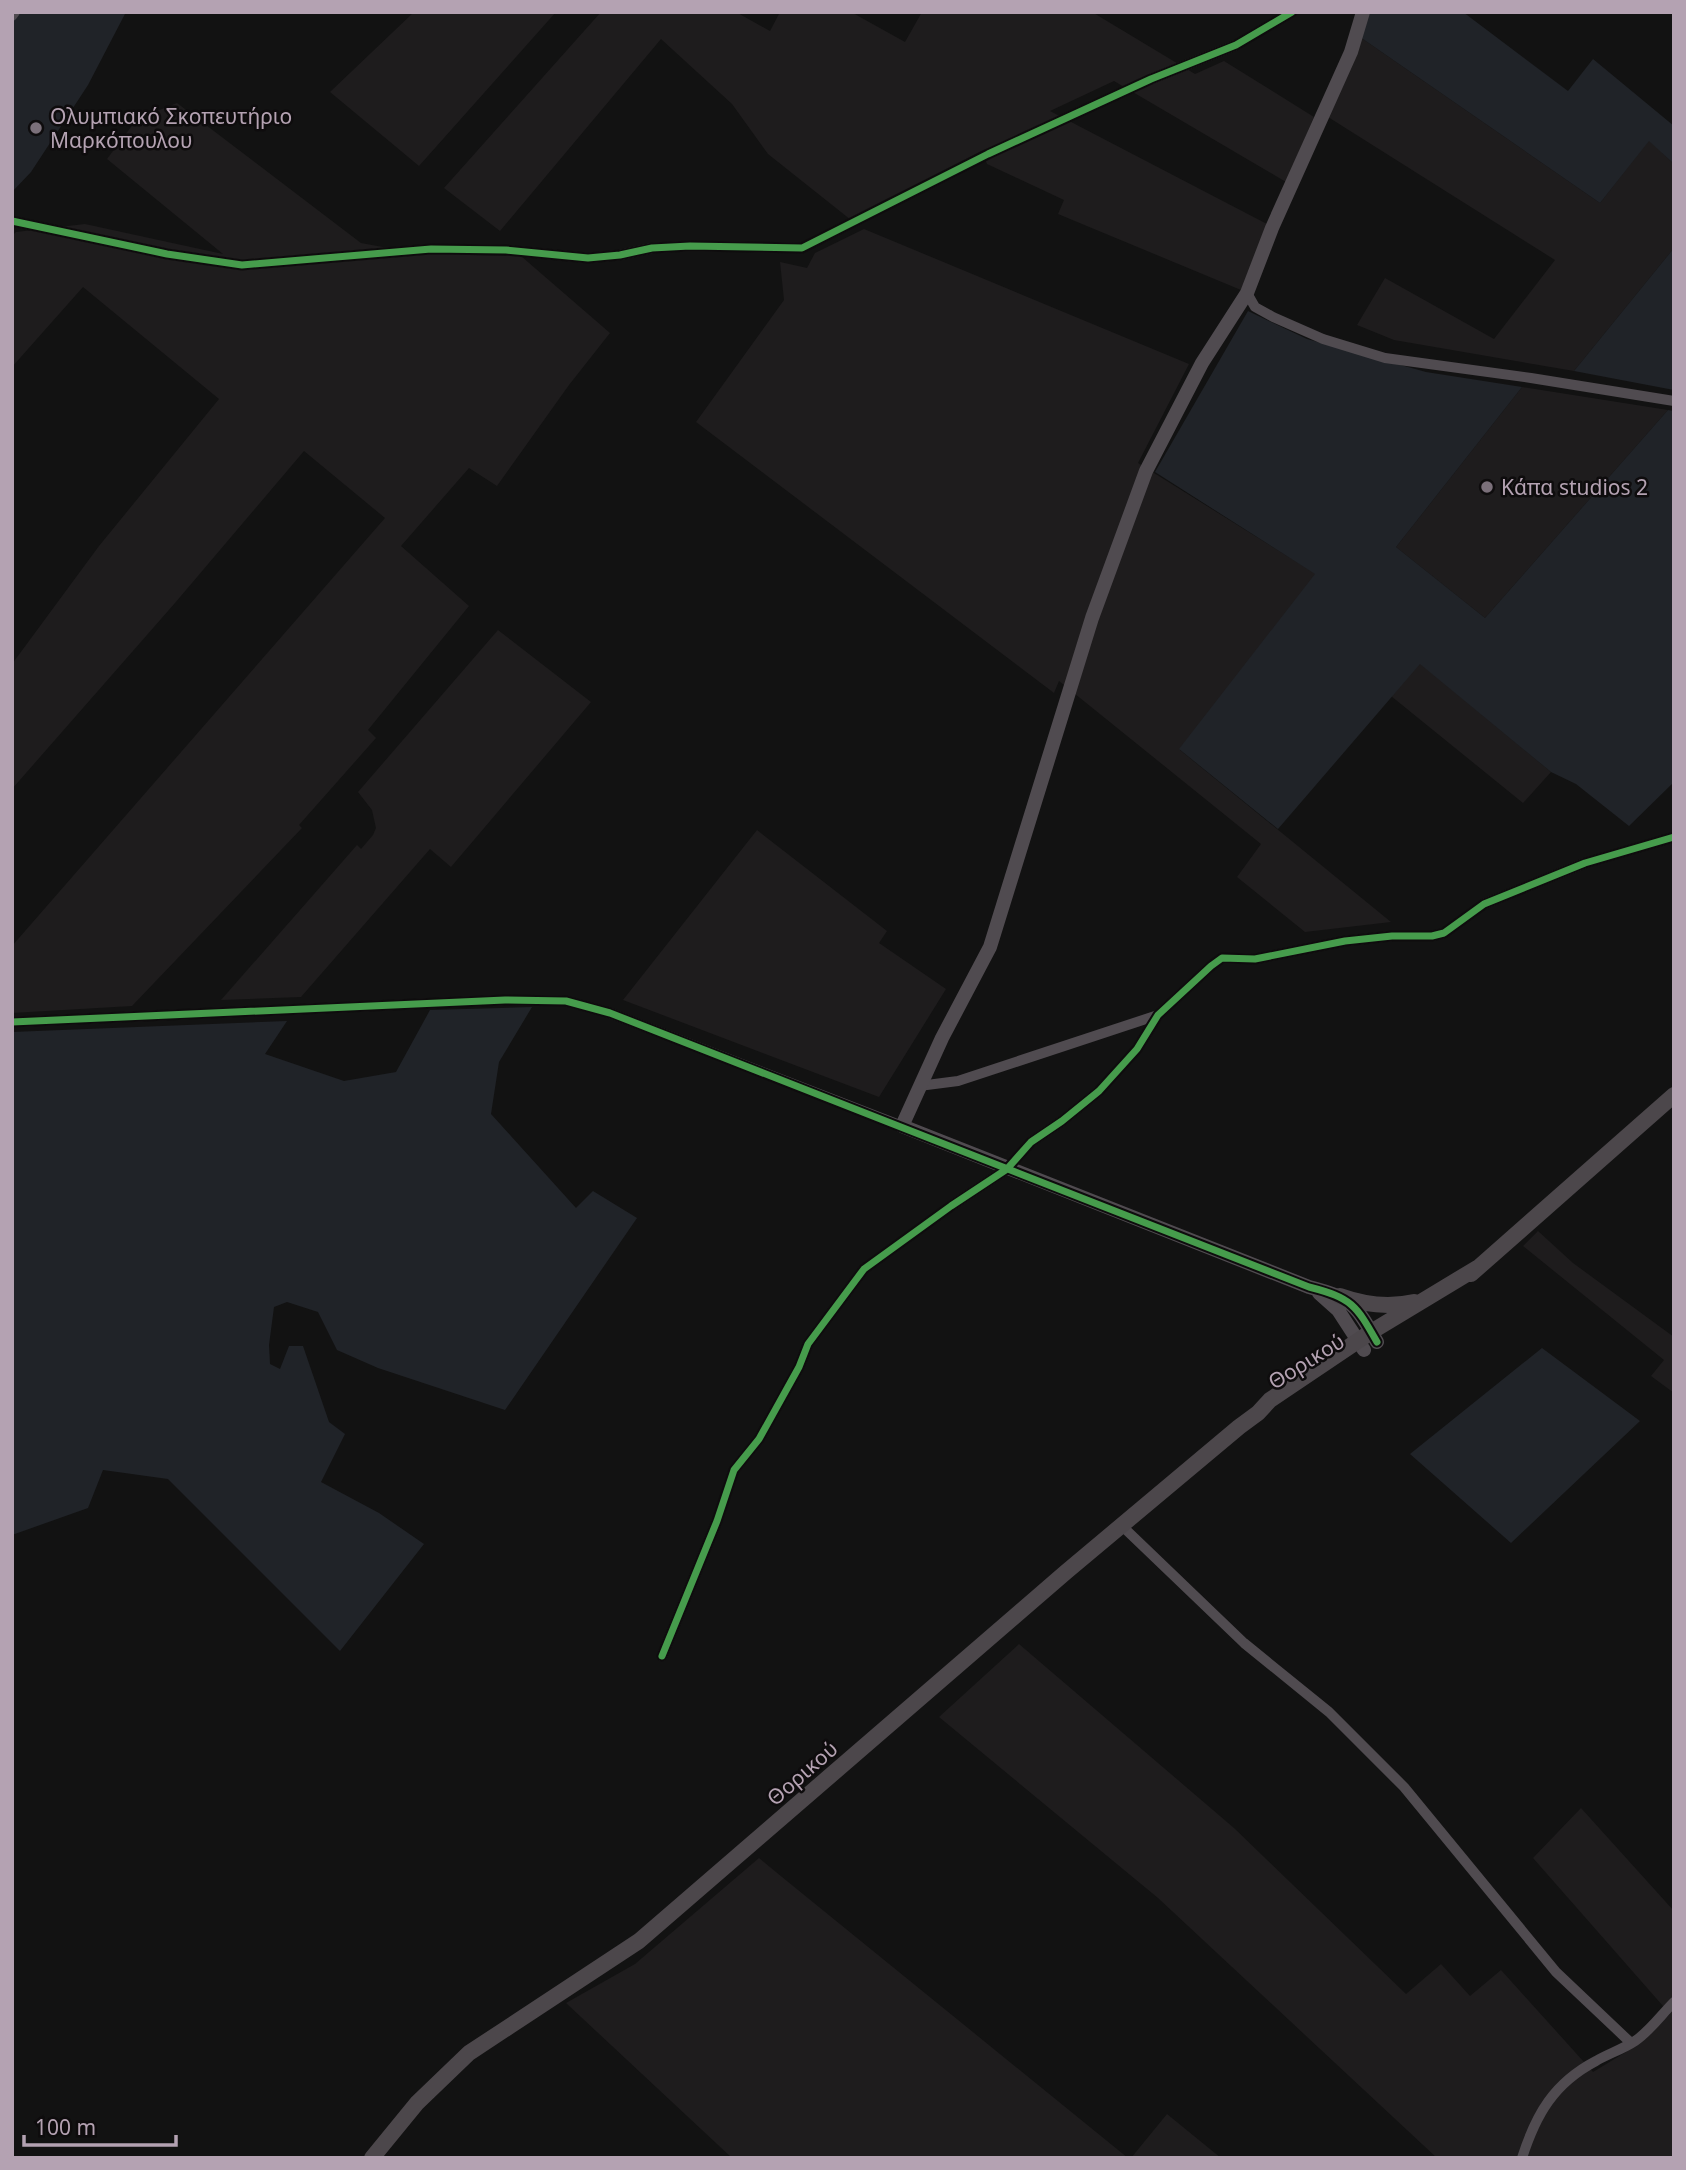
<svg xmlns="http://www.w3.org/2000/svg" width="1686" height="2170" font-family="'Noto Sans',sans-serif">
<rect width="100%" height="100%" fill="#121212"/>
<!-- built -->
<path fill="#1e1c1d" d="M414,12h142l-137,154 -89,-74z
M601,12h135l34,19 10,-19h71l54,30 17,-30h170l103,62 29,-13 90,56 -28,65 -172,-101 -64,30 217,113 -26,66 -183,-76 6,-14 -77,-36 -5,-13 -131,69 -83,-66 -36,-50 -71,-65 -161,192 -56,-43z
M1360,37l240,166 49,-63 25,24v84l-100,123 -180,-31 -37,-15 28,-47 109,61 61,-79 -227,-143z
M177,103l184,140 60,11 100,2 89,77 -41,52 -72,101 -28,-18 -68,78 68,60 -101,124 8,8 -77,87 3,3 -170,178 -120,7v-67l373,-428 -81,-67 -129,152 -163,186v-125l87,-118 120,-147 -136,-112 -71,80v-131l4,-4 69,-8 138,30 -116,-95 30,-40z
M864,229l325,135 -51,99 178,111 -136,176 211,172 -86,10 -68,-55 24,-33 -202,-163 -5,12 -358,-271 88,-122 -4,-38 27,6 8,-15z
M1522,387l146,23 -183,208 -89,-71z
M498,630l93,72 -140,165 -21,-18 -129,148 -80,3 136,-155 4,4 12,-14 3,-7 -4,-18 -14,-18z
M1420,663l131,109 -28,31 -132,-107z
M757,830l130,101 -8,12 67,46 -67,108 -256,-97z
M1538,1231l35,32 101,74v56l-23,-17 13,-16 -141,-114z
M1019,1644l215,184 172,166 35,-30 29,32 31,-26 92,102 33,-20 44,-38 -137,-156 48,-50 93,103v247h-237l-279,-260 -219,-181z
M759,1858l23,19 346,281h-396l-166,-155 69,-39z
M1167,2114l54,44h-90z"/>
<!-- green -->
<path fill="#202328" d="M12,12h114l-38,73 -57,87 -19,20z
M1367,12h96l105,79 25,-32 81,67v38l-25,-23 -49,62 -240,-166z
M1674,248v142l-100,-19z
M1248,311l59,28 119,33 96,15 -126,160 89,71 183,-208 6,1v371l-45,44 -53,-42 -25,-12 -131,-108 -142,165 -99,-80 136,-175 -160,-102z
M532,1007l-33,55 -8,52 85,94 17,-17 44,27 -132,192 -127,-42 -41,-18 -19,-38 -31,-10 -13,5 -5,38 1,19 10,5 9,-23h14l26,76 16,12 -24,48 58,31 45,31 -84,107 -172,-172 -65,-9 -15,38 -76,27v-503l275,-11 -22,33 79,27 52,-9 34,-62z
M1542,1348l98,73 -129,122 -101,-89z"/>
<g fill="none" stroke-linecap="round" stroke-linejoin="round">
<!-- minor -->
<path stroke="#504b50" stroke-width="10" d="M12,16l3,-4
M12,221l155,33 75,11 189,-16 75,1 82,8 32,-3 32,-7 38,-2 112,2 186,-94 163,-75 85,-34 56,-33
M1247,293l8,14 18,10 50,22 62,19 146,20 143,23
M12,1022l493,-22 61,1 44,12 292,113
M919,1086l39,-5 200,-66
M1122,1526l122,117 85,69 75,75 152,185 75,71
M662,1656l55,-135 17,-51 25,-31 40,-72 9,-23 56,-75 87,-63 56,-37 24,-27 31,-21 37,-30 38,-42 21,-34 53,-49 11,-8 33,1 90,-18 47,-5h40l12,-3 40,-29 101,-41 89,-26
M1522,2158c14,-44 32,-75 74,-97 12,-7 27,-12 39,-20 15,-10 26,-26 39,-39"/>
<!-- tertiary -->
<path stroke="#504b50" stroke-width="14" d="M1363,12l-12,40 -79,176 -25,65 -45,70 -56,108 -54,147 -102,329 -48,91 -40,88 407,161c43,11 47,18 68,55
M1319,1293l19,17 26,40"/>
<!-- secondary -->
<path stroke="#4c474b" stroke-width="16" d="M1471,1274l203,-179
M1340,1296c25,9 48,12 74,6
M372,2158l45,-55 52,-50 170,-112 427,-369 173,-145 19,-14 12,-13 101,-68 106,-64"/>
<!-- cycleway casing -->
<g stroke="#0e0c0d" stroke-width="11">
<path id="cycleway" d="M12,221l155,33 75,11 189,-16 75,1 82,8 32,-3 32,-7 38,-2 112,2 186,-94 163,-75 85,-34 56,-33
M12,1022l493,-22 61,1 44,12 699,274c43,11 47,18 68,55
M662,1656l55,-135 17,-51 25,-31 40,-72 9,-23 56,-75 87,-63 56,-37 24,-27 31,-21 37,-30 38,-42 21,-34 53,-49 11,-8 33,1 90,-18 47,-5h40l12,-3 40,-29 101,-41 89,-26"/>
</g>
<!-- cycleway -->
<use href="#cycleway" stroke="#469c4c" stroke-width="7"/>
</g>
<!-- markers -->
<g fill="#7b707a" stroke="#0e0c0d" stroke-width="2.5">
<circle cx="36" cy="128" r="7"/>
<circle cx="1487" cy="487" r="7"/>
</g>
<g text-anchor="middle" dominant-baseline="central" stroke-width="5" stroke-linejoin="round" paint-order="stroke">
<!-- poi labels -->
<g font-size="21" fill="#b4a2b2" stroke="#0e0c0d" text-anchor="start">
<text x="50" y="116">Ολυμπιακό Σκοπευτήριο<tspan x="50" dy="24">Μαρκόπουλου</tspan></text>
<text x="1501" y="487">Κάπα studios 2</text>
</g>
<!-- street labels -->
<g font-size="21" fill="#b4a2b2" stroke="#0e0c0d">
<text transform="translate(1306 1361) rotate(-32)">Θορικού</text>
<text transform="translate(802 1773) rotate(-41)">Θορικού</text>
</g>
</g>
<!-- border -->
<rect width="1686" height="2170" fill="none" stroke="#b4a2b2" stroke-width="28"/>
<!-- scale -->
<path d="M24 2135v10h152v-10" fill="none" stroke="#b4a2b2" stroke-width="3.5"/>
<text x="35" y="2135" font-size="21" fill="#b4a2b2" stroke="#0e0c0d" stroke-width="5" paint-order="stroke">100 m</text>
</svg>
